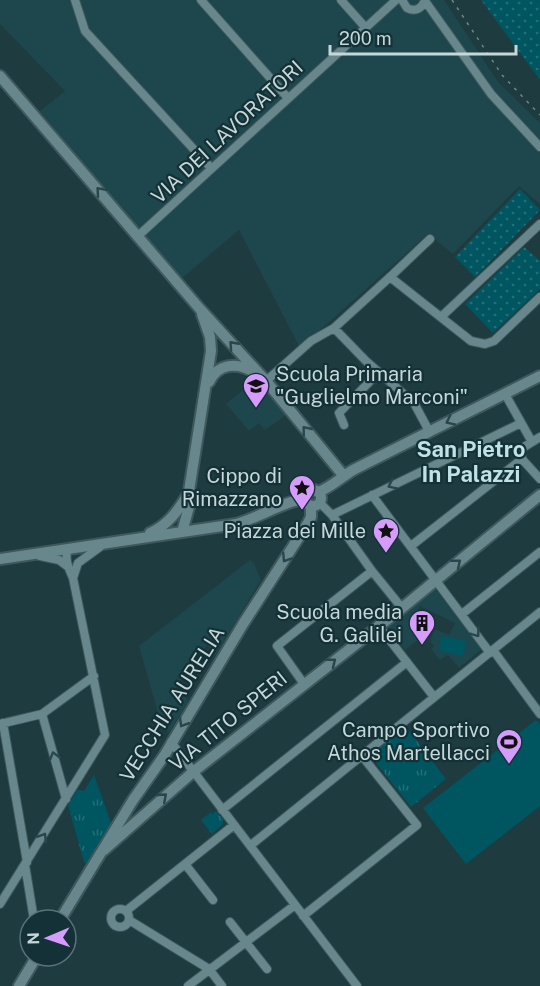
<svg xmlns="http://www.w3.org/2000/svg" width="540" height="986" font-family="'Public Sans',sans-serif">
<defs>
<pattern id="grass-dots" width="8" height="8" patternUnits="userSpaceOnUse" patternTransform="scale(1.5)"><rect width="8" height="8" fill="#005660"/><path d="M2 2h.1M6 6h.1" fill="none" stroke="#246e76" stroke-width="1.8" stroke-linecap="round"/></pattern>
<pattern id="park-tufts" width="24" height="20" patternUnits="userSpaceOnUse" patternTransform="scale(1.5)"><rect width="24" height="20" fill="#005660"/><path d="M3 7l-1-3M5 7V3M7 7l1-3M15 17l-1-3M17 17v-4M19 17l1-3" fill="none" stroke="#246e76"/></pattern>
</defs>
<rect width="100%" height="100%" fill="#1e3b40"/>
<!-- built -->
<path fill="#1e464d" d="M0,0h444l54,82 42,41v81l-21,-18 -66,68 -25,-20 -128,114 -61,-118 -58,49 -58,-67 -83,-101 25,-20 -65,-67z
M255,380l31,35 -21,15 -6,-7 -10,8 -23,-27z
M250,560l4,3 7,17 -46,76 -8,-11 -12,19 -4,-1 -16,27 14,10 -20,33 -7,-6 -23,-81z
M434,587l48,62 -23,19 -11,-13 -8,5 -9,-11 3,-3 -4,-5 5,-12 14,6 6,-12 -35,-17 -10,18 18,6 -5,16 -5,-6 -13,10 -17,-25z"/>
<!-- grass -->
<path fill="url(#grass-dots)" d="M481,0h59v80z
M520,189l20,21 -65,67 -20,-20z
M524,247l16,14v28l-47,44 -28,-29z"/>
<!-- park -->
<path fill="url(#park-tufts)" d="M406,727l40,52 -35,28 -41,-52z
M94,775l17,48 -25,41 -2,-2 -16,-57 9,-15 7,1z
M216,811l7,8v5l-11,10 -11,-14 10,-8 1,2z"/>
<!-- pitch -->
<path fill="#005660" d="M441,636l25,5 -3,15 -24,-5z
M536,720l4,4v82l-74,58 -43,-56z"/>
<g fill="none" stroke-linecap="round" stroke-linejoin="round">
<!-- street casing -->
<g stroke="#3e585c" stroke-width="10">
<path id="street" d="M75,0l10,31 126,137
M201,0l86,97
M341,0l24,27
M402,0l5,8c8,4 15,1 18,-8
M425,1l66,93 49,53
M138,236l258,-236
M390,277l40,-38
M441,317l99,-93
M334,328l32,33 48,42 15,28
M266,381l45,-40 23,-13 56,-51 81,64 14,3 9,-3 46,-44
M505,394l27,48
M344,425l-5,-12 40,-41
M540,437l-16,10 -3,5 1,7 18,20
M372,495l118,158
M320,503l12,12 40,56 30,37
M332,515l189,-92
M411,546l111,-87
M40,556l19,4 8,6
M73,578l5,-15 22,-16
M462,614l78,-62
M378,625l56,72
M493,650l47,64
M304,684l-27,-38 95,-75
M42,714l24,85
M3,723l24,139
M0,724l42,-10 52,-38
M171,742l186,244
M222,810l185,-148
M251,845l289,-233
M185,864l28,36
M25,865l9,55
M0,904l105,-169 -32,-157c-4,-9 -9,-19 -5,-29
M111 918a9 9 0 1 1 18 0a9 9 0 1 1-18 0Z
M126,911l108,-86
M303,916l114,-91 -55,-69
M129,920l80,49 13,17
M230,922l37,47
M188,986l107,-81"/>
</g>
<!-- secondary casing -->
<g stroke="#3e585c" stroke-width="14">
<path id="secondary" d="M0,76l200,233 66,72 77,94
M209,382c9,-19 28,-20 45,-10
M305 498a8 8 0 1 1 16 0a8 8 0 1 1-16 0Z
M318,492c14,-5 24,-16 37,-23l185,-93
M182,532l7,-25v-16l22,-140 -1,-14 -8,-23
M150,533c18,-8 28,-22 38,-39
M0,559l236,-35c21,-5 53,-26 70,-24
M104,850l89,-78 209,-164 138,-113
M60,920l73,-120 31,-44 79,-132 65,-101 3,-6v-11
M19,986l18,-30"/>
</g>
<!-- street -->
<use href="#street" stroke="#68878d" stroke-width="8"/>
<!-- secondary -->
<use href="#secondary" stroke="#68878d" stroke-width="10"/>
<!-- rail -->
<path stroke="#6f868a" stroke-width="1.5" stroke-dasharray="3 6" stroke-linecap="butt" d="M452,0l50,75 38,40"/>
</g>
<!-- one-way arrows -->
<defs><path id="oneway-chevron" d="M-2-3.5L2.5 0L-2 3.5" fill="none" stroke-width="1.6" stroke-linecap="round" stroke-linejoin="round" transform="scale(1.5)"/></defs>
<g stroke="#28464c">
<use href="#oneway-chevron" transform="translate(100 191) rotate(-131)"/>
<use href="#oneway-chevron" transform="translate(233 345) rotate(-132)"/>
<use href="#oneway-chevron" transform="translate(450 421) rotate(154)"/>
<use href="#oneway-chevron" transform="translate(306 430) rotate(-129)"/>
<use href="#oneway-chevron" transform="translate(392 485) rotate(154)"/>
<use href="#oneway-chevron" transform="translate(286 558) rotate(123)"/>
<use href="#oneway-chevron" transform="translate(457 563) rotate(-39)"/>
<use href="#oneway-chevron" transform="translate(476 633) rotate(54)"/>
<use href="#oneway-chevron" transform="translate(332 662) rotate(-39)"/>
<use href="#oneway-chevron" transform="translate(183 723) rotate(121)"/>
<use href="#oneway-chevron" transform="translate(54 756) rotate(-106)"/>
<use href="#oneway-chevron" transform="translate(163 797) rotate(-41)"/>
<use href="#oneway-chevron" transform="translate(43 837) rotate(-58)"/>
</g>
<!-- icons -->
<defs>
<g id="school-pin" transform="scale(1.35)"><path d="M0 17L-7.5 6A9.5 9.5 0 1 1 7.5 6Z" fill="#d59cfb" stroke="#133136"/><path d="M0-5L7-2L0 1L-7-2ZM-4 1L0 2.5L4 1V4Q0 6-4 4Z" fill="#111"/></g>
<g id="sight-pin" transform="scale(1.35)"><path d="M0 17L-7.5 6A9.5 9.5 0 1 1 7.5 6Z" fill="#d59cfb" stroke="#133136"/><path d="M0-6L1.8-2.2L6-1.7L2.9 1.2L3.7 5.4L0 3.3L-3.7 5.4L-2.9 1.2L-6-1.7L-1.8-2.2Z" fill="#111"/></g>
<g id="building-pin" transform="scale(1.35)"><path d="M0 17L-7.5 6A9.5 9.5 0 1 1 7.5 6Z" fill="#d59cfb" stroke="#133136"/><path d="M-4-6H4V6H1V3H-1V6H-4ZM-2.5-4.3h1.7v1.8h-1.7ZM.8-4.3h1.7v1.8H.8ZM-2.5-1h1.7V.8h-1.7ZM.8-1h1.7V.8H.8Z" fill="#111"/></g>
<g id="stadium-pin" transform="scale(1.35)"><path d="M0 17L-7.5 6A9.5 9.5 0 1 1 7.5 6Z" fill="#d59cfb" stroke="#133136"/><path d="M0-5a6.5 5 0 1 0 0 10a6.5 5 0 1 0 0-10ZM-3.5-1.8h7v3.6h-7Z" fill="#111"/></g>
</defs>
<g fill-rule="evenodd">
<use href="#school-pin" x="256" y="386"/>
<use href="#sight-pin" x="302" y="488"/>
<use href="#sight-pin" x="386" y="531"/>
<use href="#building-pin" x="422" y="623"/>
<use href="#stadium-pin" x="509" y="742"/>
</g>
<g text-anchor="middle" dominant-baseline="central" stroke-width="4.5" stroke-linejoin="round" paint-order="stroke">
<!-- street labels -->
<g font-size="20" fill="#c6d7d9" stroke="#133136">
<text transform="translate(227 132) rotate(-43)">VIA DEI LAVORATORI</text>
<text transform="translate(172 704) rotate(-58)">VECCHIA AURELIA</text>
<text transform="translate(228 721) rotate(-39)">VIA TITO SPERI</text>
</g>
<!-- poi labels -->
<g font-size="20" fill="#c6d7d9" stroke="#133136" text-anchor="end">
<text x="276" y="374" text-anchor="start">Scuola Primaria<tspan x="276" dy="23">"Guglielmo Marconi"</tspan></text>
<text x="282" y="476">Cippo di<tspan x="282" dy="23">Rimazzano</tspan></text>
<text x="366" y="531">Piazza dei Mille</text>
<text x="402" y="612">Scuola media<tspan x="402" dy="23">G. Galilei</tspan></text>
<text x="490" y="730">Campo Sportivo<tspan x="490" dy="23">Athos Martellacci</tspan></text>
</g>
<!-- quarter labels -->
<g font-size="22" font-weight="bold" fill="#c0e2e7" stroke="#133136">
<text x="471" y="449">San Pietro<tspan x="471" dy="25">In Palazzi</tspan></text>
</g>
</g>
<!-- north arrow -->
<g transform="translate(48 938) rotate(268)"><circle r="28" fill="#133136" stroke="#5b7377" stroke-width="1.5"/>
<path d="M0-4.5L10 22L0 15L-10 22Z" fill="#d59cfb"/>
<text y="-9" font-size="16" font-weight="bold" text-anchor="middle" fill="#c6d7d9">N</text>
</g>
<!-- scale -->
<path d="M330 45v9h186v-9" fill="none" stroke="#c6d7d9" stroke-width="3"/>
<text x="339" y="45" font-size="18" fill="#c6d7d9" stroke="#133136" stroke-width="4.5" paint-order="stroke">200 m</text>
</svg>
